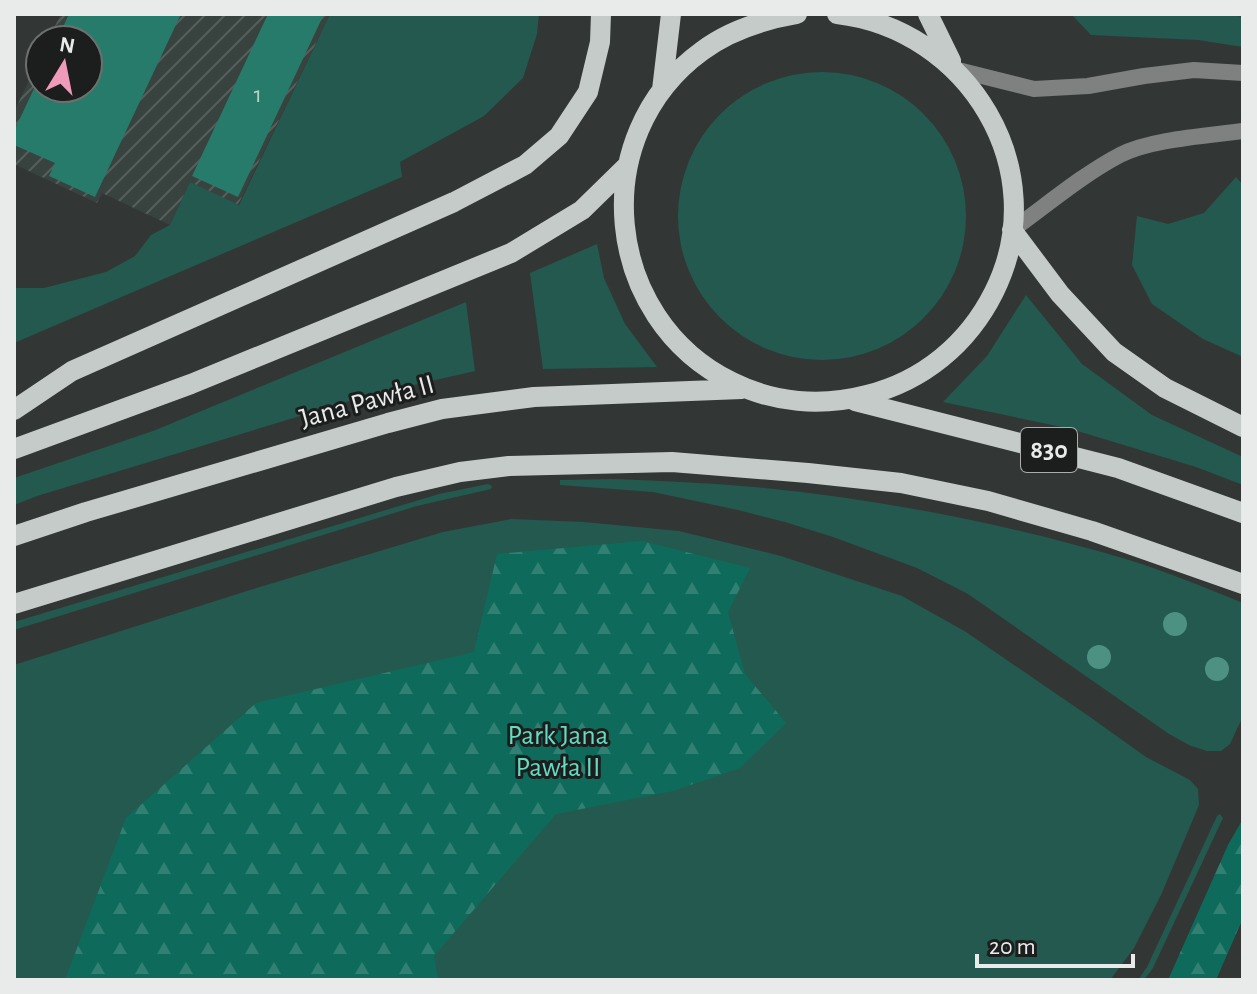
<svg xmlns="http://www.w3.org/2000/svg" width="1257" height="994" font-family="'Alegreya Sans',sans-serif">
<defs>
<pattern id="industrial-furrows" width="10" height="10" patternUnits="userSpaceOnUse" patternTransform="scale(2)"><rect width="10" height="10" fill="#384340"/><path d="M-1 1l2-2M0 10L10 0M9 11l2-2" fill="none" stroke="#555e5c"/></pattern>
<pattern id="forest-firs" width="22" height="20" patternUnits="userSpaceOnUse" patternTransform="scale(2)"><rect width="22" height="20" fill="#0e6b5b"/><path d="M5 1l3.5 6h-7zM16 11l3.5 6h-7z" fill="#318073"/></pattern>
</defs>
<rect width="100%" height="100%" fill="#323736"/>
<!-- industrial -->
<path fill="url(#industrial-furrows)" d="M61,14h269l-92,191 -48,-23 -20,43 -68,-32 -5,10 -83,-39v-52l26,-55v31h48v-48h-40z"/>
<!-- green -->
<path fill="#23594e" d="M330,14h209l-2,20 -14,44 -39,38 -84,46 2,15 -388,166v-55h30l62,-16 29,-16 16,-21 19,-10 20,-43 49,23z
M1071,14h156l16,3v30l-45,-7 -107,-5z
M678 216a144 144 0 1 1 288 0a144 144 0 1 1-288 0Z
M1236,177l7,8v172l-40,-18 -51,-35 -20,-39 5,-49 31,8 36,-11z
M597,244l7,34 21,46 32,43 -114,2 -13,-96z
M1026,295l56,69 70,51 91,42v28l-47,-18 -125,-38 -128,-27 44,-46z
M466,302l9,69 -109,25 -329,100 -23,9v-27l139,-47z
M615,479c46,2 93,4 139,8 127,12 253,37 375,73 39,12 77,28 114,43v113l-13,28 -9,7h-14l-16,-5 -22,-12 -201,-140 -51,-26 -84,-31 -48,-15 -47,-12 -85,-18 -93,-7v-5z
M488,484l4,2 -1,3 -74,17 -403,124v-8l425,-128z
M511,519l73,3 95,9 102,25 121,40 64,36 124,85 56,40 44,23 8,9 1,16 -38,90 -27,53 -24,32h-1096v-315l236,-75 193,-58z
M1220,814l3,4 -70,150 -9,12h-6l9,-13 70,-151z"/>
<!-- forest -->
<path fill="url(#forest-firs)" d="M642,541l108,27 -22,44 17,62 41,49 -46,45 -67,23 -117,23 -122,142 4,24h-373l61,-162 130,-115 218,-51 23,-98z
M1243,819v99l-27,62h-48l60,-135z"/>
<!-- building -->
<path fill="#277b6a" d="M69,14h112l-86,183 -46,-21 6,-13 -41,-18v-14l26,-55v12h48v-48h-31z
M268,14h56l-86,183 -46,-21z"/>
<g fill="none" stroke-linecap="round" stroke-linejoin="round">
<!-- minor -->
<path stroke="#7e8180" stroke-width="16" d="M954,69l80,20 54,-3 56,-10 50,-6 49,3
M1012,230c35,-25 70,-55 108,-75 32,-16 87,-19 123,-24"/>
<!-- primary -->
<path stroke="#c5cbc9" stroke-width="20" d="M797,14c-35,6 -67,16 -95,37 -117,85 -99,268 30,331 42,21 89,25 135,13 56,-14 101,-51 127,-103 61,-122 -26,-263 -157,-278
M928,14l23,47
M662,90l9,-76
M1012,230l48,64 54,58 51,36 78,39
M855,401l263,67 125,45
M14,410l58,-39 382,-169 71,-37 34,-29 29,-44 12,-50 1,-28
M14,449l177,-65 320,-131 71,-43 45,-44
M14,536l72,-24 302,-89 54,-14 92,-12 208,-8
M14,604l382,-117 64,-15 49,-6 163,-4 136,11 93,10 87,18 104,30 151,53"/>
</g>
<!-- trees -->
<g fill="#4d9182">
<circle cx="1175" cy="624" r="12"/>
<circle cx="1099" cy="657" r="12"/>
<circle cx="1217" cy="669" r="12"/>
</g>
<g text-anchor="middle" dominant-baseline="central" stroke-width="6" stroke-linejoin="round" paint-order="stroke">
<!-- number labels -->
<g font-size="24" fill="#b8cfca">
<text x="258" y="95">1</text>
</g>
<!-- shield labels -->
<rect fill="#1c1e1d" stroke="#abaeac" stroke-width="2" x="1021" y="428" width="56" height="44" rx="6"/>
<g font-size="26" font-weight="bold" fill="#e8ebea">
<text x="1049" y="450">830</text>
</g>
<!-- street labels -->
<g font-size="28" fill="#e8ebea" stroke="#1c1e1d">
<text transform="translate(367 402) rotate(-15)">Jana Pawła II</text>
</g>
<!-- park labels -->
<g font-size="28" fill="#63dac1" stroke="#1c1e1d">
<text x="558" y="736">Park Jana<tspan x="558" dy="32">Pawła II</tspan></text>
</g>
</g>
<!-- border -->
<rect width="1257" height="994" fill="none" stroke="#e8ebea" stroke-width="32"/>
<!-- north arrow -->
<g transform="translate(64 64) rotate(10)"><circle r="38" fill="#1c1e1d" stroke="#6e706f" stroke-width="2"/>
<path d="M0-6L14 30L0 20L-14 30Z" fill="#ef9ab8"/>
<text y="-12" font-size="22" font-weight="bold" text-anchor="middle" fill="#e8ebea">N</text>
</g>
<!-- scale -->
<path d="M977 954v12h156v-12" fill="none" stroke="#e8ebea" stroke-width="4"/>
<text x="989" y="954" font-size="24" fill="#e8ebea" stroke="#1c1e1d" stroke-width="6" paint-order="stroke">20 m</text>
</svg>
